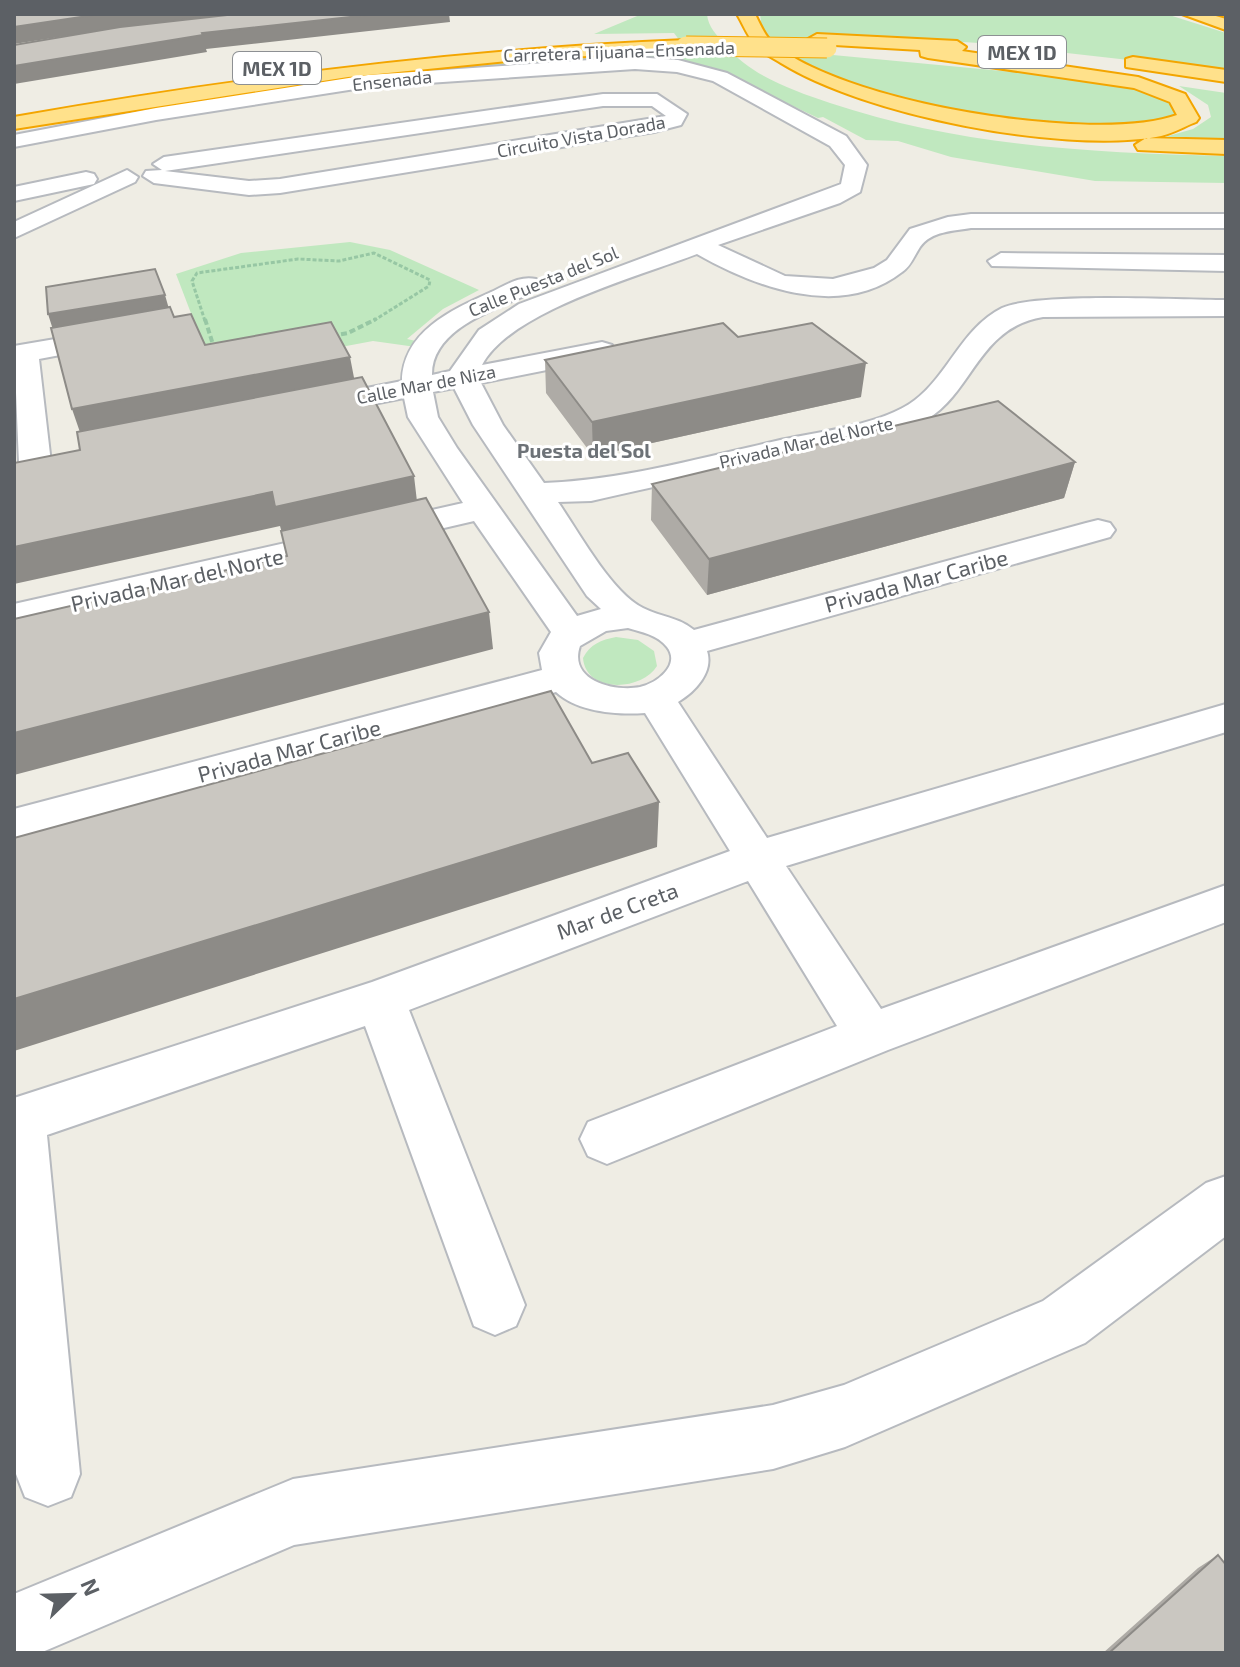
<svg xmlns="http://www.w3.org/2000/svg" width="1240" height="1667" font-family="'Exo 2',sans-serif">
<rect width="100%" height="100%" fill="#efede4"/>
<!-- green -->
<path fill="#c0e8bf" d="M642,14h65c1,13 10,21 18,31 26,31 67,45 105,58 129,43 261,50 396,53v27l-131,-2 -144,-24 -53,-16 -32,-1 -43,-23 -5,1 -105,-50 -55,-8 -112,4 -436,53 14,-6 214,-34 202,-18 149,-6 -15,-20 -80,1z
M760,14h406l60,19v38l-247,-28 -164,-10 18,22 286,27 55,20 3,15 -6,5c-30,3 -62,9 -92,7 -65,-5 -282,-38 -316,-97 -2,-5 -2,-13 -3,-18z
M1179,86l47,7v46l-61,-2 28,-8 18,-12 -3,-12z
M350,242l40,8 89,40 -36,19 -36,30 18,4 -9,4 -43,-6 -160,30 -37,-97 65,-21z
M616,637l22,3 16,11 3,15c-15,25 -71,28 -74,-8 7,-14 18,-18 33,-21z"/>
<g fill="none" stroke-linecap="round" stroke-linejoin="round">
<!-- minor casing -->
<g stroke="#b7babf" stroke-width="4">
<path id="minor" d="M635,57l43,3 49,13 119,63 21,29 -7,27 -20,11 -122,42 67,31 48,3 41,-11 13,-8 23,-31 38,-12 23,-3h255v14h-255c-17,3 -40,3 -51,19 -6,9 -9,19 -18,25 -61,48 -147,15 -205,-18 -57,22 -187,57 -215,111l120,-23 10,3 4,6 -4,6 -131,26 22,42 41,58c79,-3 156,-25 232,-42 40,-9 107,-16 139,-41 33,-25 48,-73 87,-92 36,-16 177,-8 224,-8v16l-183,1c-69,11 -71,85 -126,107 -41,17 -86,24 -130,34 -65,14 -131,28 -196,43l-33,1c21,30 53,90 85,106 18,9 35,9 51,22l392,-107 12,-3 12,3 5,7 -5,7 -403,114c7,21 -12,41 -29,51l89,136 459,-134v28l-440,134 95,143 345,-124v37l-338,128 -281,114 -19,-8 -8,-17 8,-17 249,-96 -89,-145 -339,129 116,295 -9,21 -21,9 -21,-9 -109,-300 -318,109 33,339 -9,23 -23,9 -23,-9 -9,-23 -2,-25v-351l358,-116 358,-131 -85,-138c-29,2 -67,-1 -89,-21l-542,149v-32l528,-139 -3,-17 12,-21 -77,-111 -460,107v-24l449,-101 -55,-86 -4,-19 -92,18 -11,-3 -4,-6 4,-6 101,-20c1,-49 49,-71 87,-88 16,-7 30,-18 47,-14l4,6 -4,6c-35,16 -105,36 -104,84l18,-4 29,-41 40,-26 322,-120 4,-19 -15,-19 -117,-65 -36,-9 -42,-3 -267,18 -212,33 -142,27v-12l142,-27 212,-33zM454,388l19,37 114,171 14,13 -24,7 -120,-168 -19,-31 -5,-25zM628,628c13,4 30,7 39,19 14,18 -10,36 -27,40 -25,5 -72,-6 -60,-41l26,-15z
M603,94h54l30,20 -6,11 -27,7 -374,61 -31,2 -95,-12 -11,-7 3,-5 16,-1 -9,-6 11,-7zM603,106h49l14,10 -386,63 -31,2 -84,-10z
M127,170l11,7 -3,5 -121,56v-16z
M86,172l8,2 3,5 -3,5 -80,17v-14z
M1001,253l225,2v16l-234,-5 -4,-5z
M114,329l10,2 4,6 -4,6 -85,16 12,104 -5,7 -11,3 -11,-3 -5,-7 -5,-117z
M1226,1176v60l-141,107 -240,104 -72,22 -479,76 -254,108h-26v-59l279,-115 480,-74 71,-20 199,-84 163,-118z"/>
</g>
<!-- highway casing -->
<g stroke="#f3a500" stroke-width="4">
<path id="highway" d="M737,14h18c4,8 9,20 15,26 63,62 326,105 407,75l-7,-13 -36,-14 -206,-30 -7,-2 -1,-6 -103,-6 -9,-5 9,-5 140,7 9,6 -4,4 176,26 47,17 14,24 -3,4c-13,5 -26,13 -40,15 -98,16 -291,-22 -375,-74 -8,-5 -19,-10 -25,-17 -8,-9 -13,-22 -19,-32z
M1182,14h27l17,5v11z
M686,40l9,6 -2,4 -176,10 -169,17 -334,52v-12c223,-39 446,-68 672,-77z
M1133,57l93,13v12l-100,-15v-8z
M1146,138l80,2v14l-88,-4 -3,-5z"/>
</g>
<!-- path-far1 -->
<path stroke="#97c7a4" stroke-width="3" stroke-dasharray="4 2" stroke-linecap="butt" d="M205,321l-13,-40 5,-8 101,-14 41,2 35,-8 56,27 -1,6 -56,35"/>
<!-- path -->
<path stroke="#97c7a4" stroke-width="4" stroke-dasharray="6 3" stroke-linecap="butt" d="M205,319l10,32 14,4 119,-22 28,-14"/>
<!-- minor -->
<use href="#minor" fill="#fff" fill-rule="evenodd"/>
<!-- highway -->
<use href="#highway" fill="#ffe18b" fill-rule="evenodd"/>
<!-- highway-bridge casing -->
<g stroke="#f3a500" stroke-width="21" stroke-linecap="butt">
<path id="highway-bridge" d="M686,46l141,2"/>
</g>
<!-- highway-bridge -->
<use href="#highway-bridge" stroke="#ffe18b" stroke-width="19"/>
</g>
<!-- wall -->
<path fill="#aeaba6" d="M738,337l123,60 -268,59 -47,-63 -1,-33z
M1075,462l-11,36 -357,97 -56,-75 1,-36z
M1218,1555l8,98h-123l95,-85z"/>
<!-- shaded-wall -->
<path fill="#8d8b87" d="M101,14h135l-112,13 -110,17v-17z
M378,14h71l1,8 -244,27 1,3 -193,32v-18l188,-33z
M165,295l6,21 -116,20 -7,-22z
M350,357l6,31 -273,53 -11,-32z
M866,363l-5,34 -268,59 -1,-34z
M1075,462l-11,36 -357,97 2,-36z
M414,476l4,34 -134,30 -4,-14 -266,58v-37l258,-55z
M489,612l4,37 -479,126v-42z
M659,802l-2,45 -643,204v-52z"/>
<!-- building -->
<path fill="#cac7c1" stroke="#8d8b87" stroke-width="2" d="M14,14h87l-87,13z
M236,14h142l-176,19 1,2 -189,31v-21l106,-18z
M155,269l10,26 -117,19 -2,-27z
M170,307l4,10 17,-3 14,31 126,-23 19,35 -278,52 -21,-81z
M723,323l15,14 74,-14 54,40 -274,59 -47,-62z
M362,377l52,99 -139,31 -3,-15 -258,55v-84l66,-13 -3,-18z
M998,401l77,61 -366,97 -57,-75z
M426,498l63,114 -475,121v-114l273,-63 -6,-25z
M551,691l41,72 36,-10 31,49 -645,197v-161z
M1218,1555l8,10v88h-117z"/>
<g text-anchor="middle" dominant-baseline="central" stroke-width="6" stroke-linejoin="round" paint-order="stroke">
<!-- far-street labels -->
<g font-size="18" fill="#5c6065" stroke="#fff">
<text transform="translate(619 51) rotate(-2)">Carretera Tijuana–Ensenada</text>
<text transform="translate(392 80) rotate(-6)">Ensenada</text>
<text transform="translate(581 136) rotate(-10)">Circuito Vista Dorada</text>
<text transform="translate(543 281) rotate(-22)">Calle Puesta del Sol</text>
<text transform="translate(426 384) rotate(-11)">Calle Mar de Niza</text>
<text transform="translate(806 442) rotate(-13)">Privada Mar del Norte</text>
</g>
<!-- shield labels -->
<g fill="#fff" stroke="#8d9093" stroke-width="2">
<rect x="978" y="36" width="88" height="32" rx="6"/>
<rect x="233" y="52" width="88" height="32" rx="6"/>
</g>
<g font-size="20" font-weight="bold" fill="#5c6065">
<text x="1022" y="52">MEX 1D</text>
<text x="277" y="68">MEX 1D</text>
</g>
<!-- far-neighbourhood labels -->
<g font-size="20" font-weight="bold" fill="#6d7277" stroke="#fff">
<text x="584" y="450">Puesta del Sol</text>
</g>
<!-- street labels -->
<g font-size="22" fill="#5c6065" stroke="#fff">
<text transform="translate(177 579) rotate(-13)">Privada Mar del Norte</text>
<text transform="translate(916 580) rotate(-15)">Privada Mar Caribe</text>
<text transform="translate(289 750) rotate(-15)">Privada Mar Caribe</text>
<text transform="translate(617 910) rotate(-20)">Mar de Creta</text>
</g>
</g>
<!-- border -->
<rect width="1240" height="1667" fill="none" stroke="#5c6065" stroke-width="32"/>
<!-- north arrow -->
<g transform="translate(72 1595) rotate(67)" stroke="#ffffff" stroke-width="6" paint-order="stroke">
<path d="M0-6L14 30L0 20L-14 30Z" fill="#5c6065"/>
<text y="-12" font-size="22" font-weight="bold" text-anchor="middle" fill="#5c6065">N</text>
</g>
</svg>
